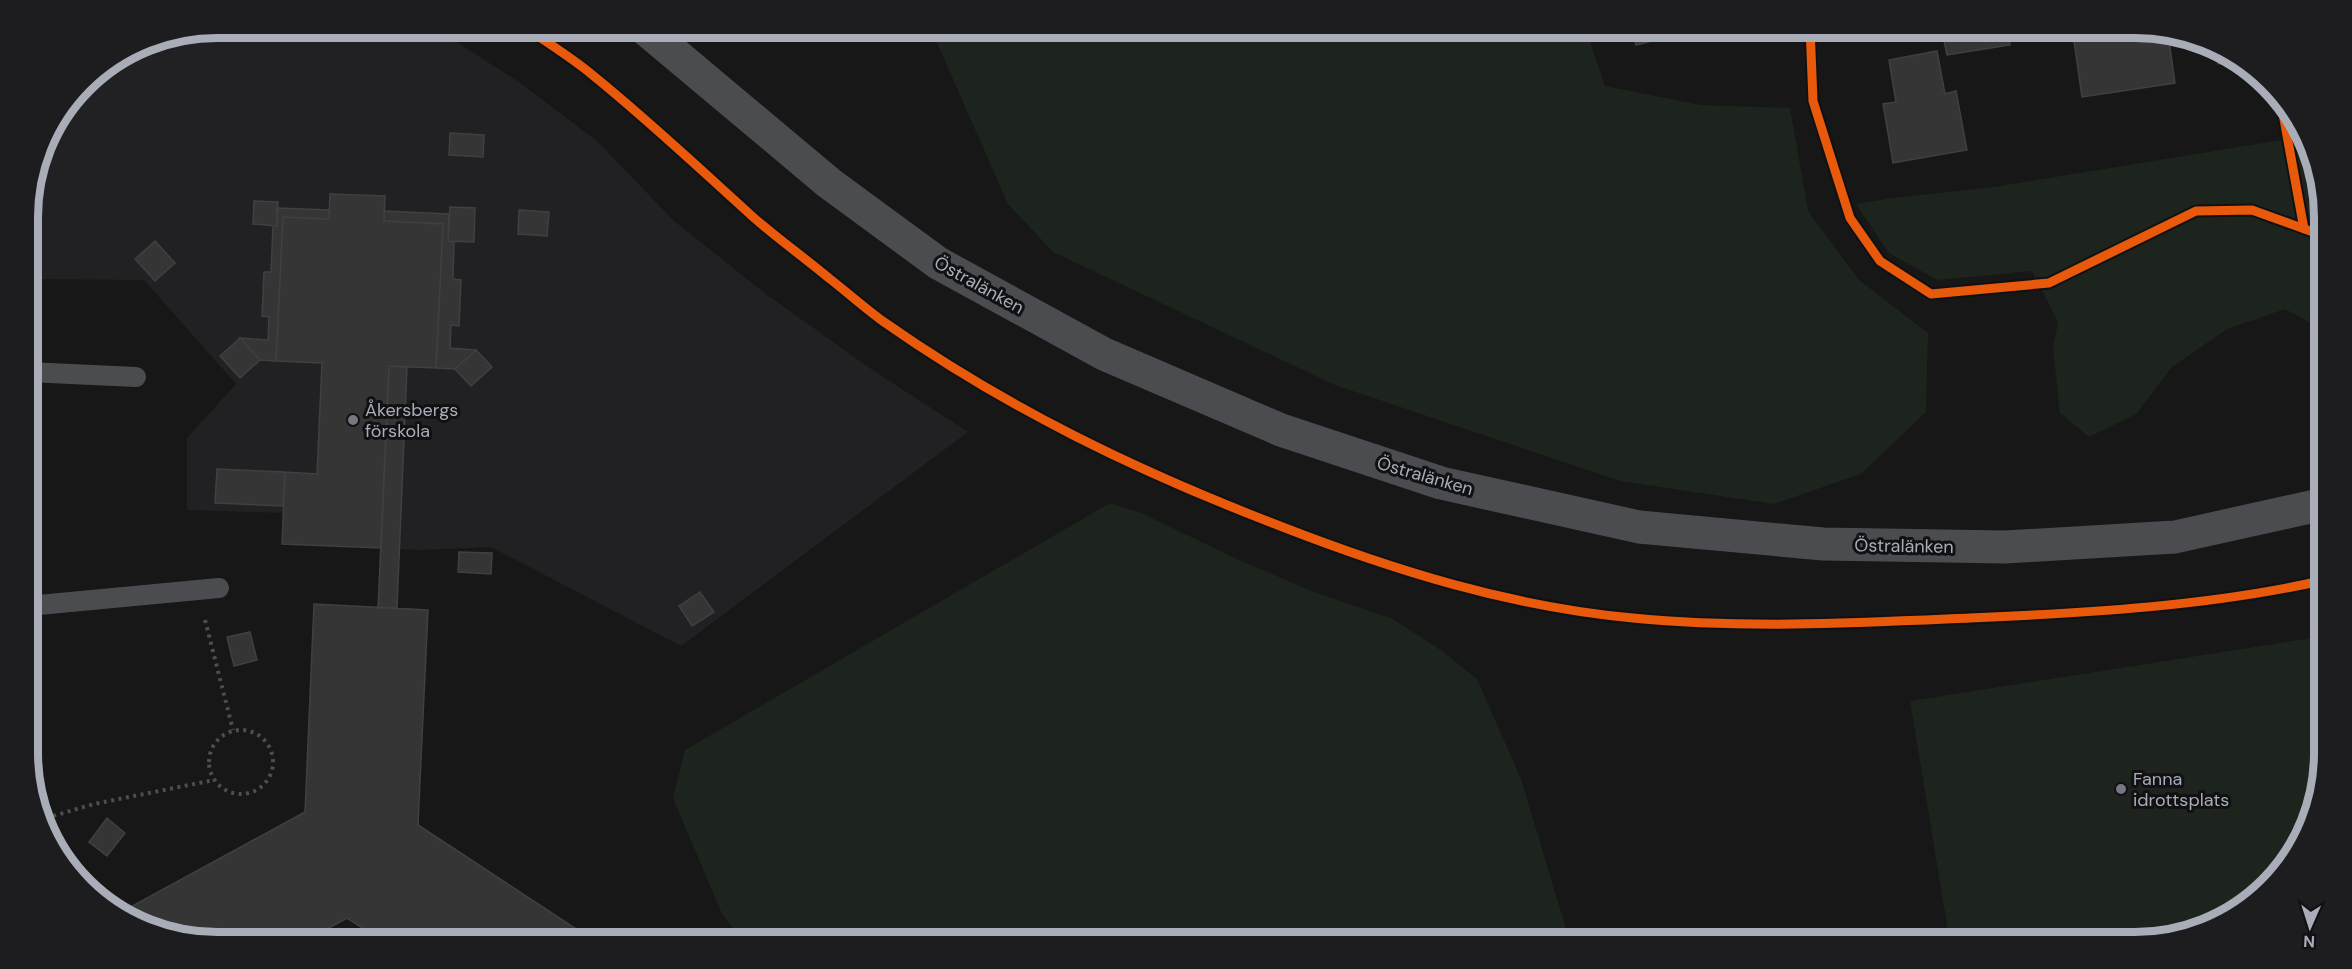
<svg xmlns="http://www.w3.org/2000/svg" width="2352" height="969" font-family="'DM Sans',sans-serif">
<rect width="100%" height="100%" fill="#171717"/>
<!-- built -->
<path fill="#212123" d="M216,27h217l86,55 79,60 76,79 92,73 105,75 97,63 -287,214 -190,-99 -69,3 -140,-6 1,-31 -96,-3v-72l49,-54 -92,-104 -116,-1 -1,-75 19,-71 45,-59 53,-33z"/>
<!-- green -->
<path fill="#1d241e" d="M930,27h655l20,59 96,19 89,3 18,103 51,69 69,53 -2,79 -65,62 -87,30 -154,-23 -285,-96 -282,-133 -45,-48z
M2301,137l22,55 1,138 -39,-21 -58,20 -55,38 -36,47 -47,23 -29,-24 -7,-65 5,-26 -26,-51 -95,9 -48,-27 -33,-49 36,-6 102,-11z
M1110,503l31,10 98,47 75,32 79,27 49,32 35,28 44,100 49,163h-827l-21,-28 -49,-116 12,-48z
M2325,636v117l-14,72 -25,43 -45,42 -93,32h-198l-40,-241z"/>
<!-- building -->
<path fill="#353536" stroke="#3f4043" stroke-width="1.5" d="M1631,27h54l1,5 -50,13z
M1941,27h66l3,18 -63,10z
M2072,27h64l32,6 7,50 -93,14z
M2215,47l20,15 -17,2z
M1937,51l8,43 11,-3 11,59 -74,13 -10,-59 13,-2 -7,-42z
M450,133l34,2 -1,22 -34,-2z
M330,194l55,2 -1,25 59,3 -7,144 -47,-2 -8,182 -99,-4 3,-72 32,2 5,-111 -46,-2 7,-144 46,2z
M254,201l24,1 -1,24 -24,-2z
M450,207l25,1 -1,34 -26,-1z
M277,208l52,2v9l-46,-2 -7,144 -16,-1 -20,-22 28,2 1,-23 -7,-1 2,-44h7l2,-46h4z
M519,210l30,2 -2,24 -29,-2z
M384,211l65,3 -1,27 6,1 -1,37 8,1 -2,46 -8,-1 -1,23 26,2 -21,19 -19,-1 7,-144 -59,-3z
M155,241l20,22 -20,18 -20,-22z
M240,338l20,22 -20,18 -20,-22z
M476,350l16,17 -21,19 -16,-17z
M389,366l18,1 -10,241h-19z
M217,469l68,3 -2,34 -68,-3z
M459,552l33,1 -1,21 -33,-2z
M700,592l14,20 -22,14 -13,-20z
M314,604l114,6 -10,215 178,117h-212l-37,-24 -44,24h-87l-72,-14 -21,-17 182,-99z
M250,632l7,28 -23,6 -7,-29z
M107,818l18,15 -18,23 -18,-14z"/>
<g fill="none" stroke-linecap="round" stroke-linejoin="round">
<!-- path -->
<path stroke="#4d4e52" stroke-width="4" stroke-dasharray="3 4.5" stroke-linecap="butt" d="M205,620l28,110
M209 762a32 32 0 1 1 64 0a32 32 0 1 1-64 0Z
M46,818l48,-14 120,-24"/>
<!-- service -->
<path stroke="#4b4c50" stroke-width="20" d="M28,372l108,5
M28,606l191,-18"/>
<!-- tertiary -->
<path stroke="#4b4c50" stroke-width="33" d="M643,27l186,156 109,80 166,91 177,76 160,53 198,44 184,17 182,3 170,-10 149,-33"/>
<!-- cycleway casing -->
<g stroke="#111113" stroke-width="13">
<path id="cycleway" d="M525,27c21,15 44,29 65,46 56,45 109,95 163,144 25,22 52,41 77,62 18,14 36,30 54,43 124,87 255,150 396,204 113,44 231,81 353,92 113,11 225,5 337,0 116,-5 242,-12 355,-38
M1810,27l3,74 37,117 30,43 51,33 118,-11 147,-72 56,-1 72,26
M2280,97l24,132"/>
</g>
<!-- cycleway -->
<use href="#cycleway" stroke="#e8590c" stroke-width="9"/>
</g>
<!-- markers -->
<g fill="#757880" stroke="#111113" stroke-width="2">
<circle cx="353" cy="420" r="6"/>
<circle cx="2121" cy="789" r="6"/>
</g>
<g text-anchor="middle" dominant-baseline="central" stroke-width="6" stroke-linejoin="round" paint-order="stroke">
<!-- street labels -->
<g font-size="18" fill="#a8adb8" stroke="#111113">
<text transform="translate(979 285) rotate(29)">Östralänken</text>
<text transform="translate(1425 476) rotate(16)">Östralänken</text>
<text transform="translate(1904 546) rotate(1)">Östralänken</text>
</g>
<!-- poi labels -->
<g font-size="18" fill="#a8adb8" stroke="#111113" text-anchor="start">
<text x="365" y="410">Åkersbergs<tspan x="365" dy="21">förskola</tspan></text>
<text x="2133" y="779">Fanna<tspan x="2133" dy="21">idrottsplats</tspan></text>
</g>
</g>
<!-- crop -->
<path d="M0 0H2352V969H0ZM217 38H2135A179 179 0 0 1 2314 217V753A179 179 0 0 1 2135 932H217A179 179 0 0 1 38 753V217A179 179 0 0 1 217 38Z" fill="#1d1d20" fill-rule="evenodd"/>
<path fill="none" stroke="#a8adb8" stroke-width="8" d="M217 38H2135A179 179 0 0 1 2314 217V753A179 179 0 0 1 2135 932H217A179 179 0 0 1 38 753V217A179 179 0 0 1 217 38Z"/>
<!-- north arrow -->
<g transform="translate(2310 927) rotate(183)" stroke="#111113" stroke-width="4.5" paint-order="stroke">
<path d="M0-4.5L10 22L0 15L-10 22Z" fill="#a8adb8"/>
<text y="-9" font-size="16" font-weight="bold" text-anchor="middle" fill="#a8adb8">N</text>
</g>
</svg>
